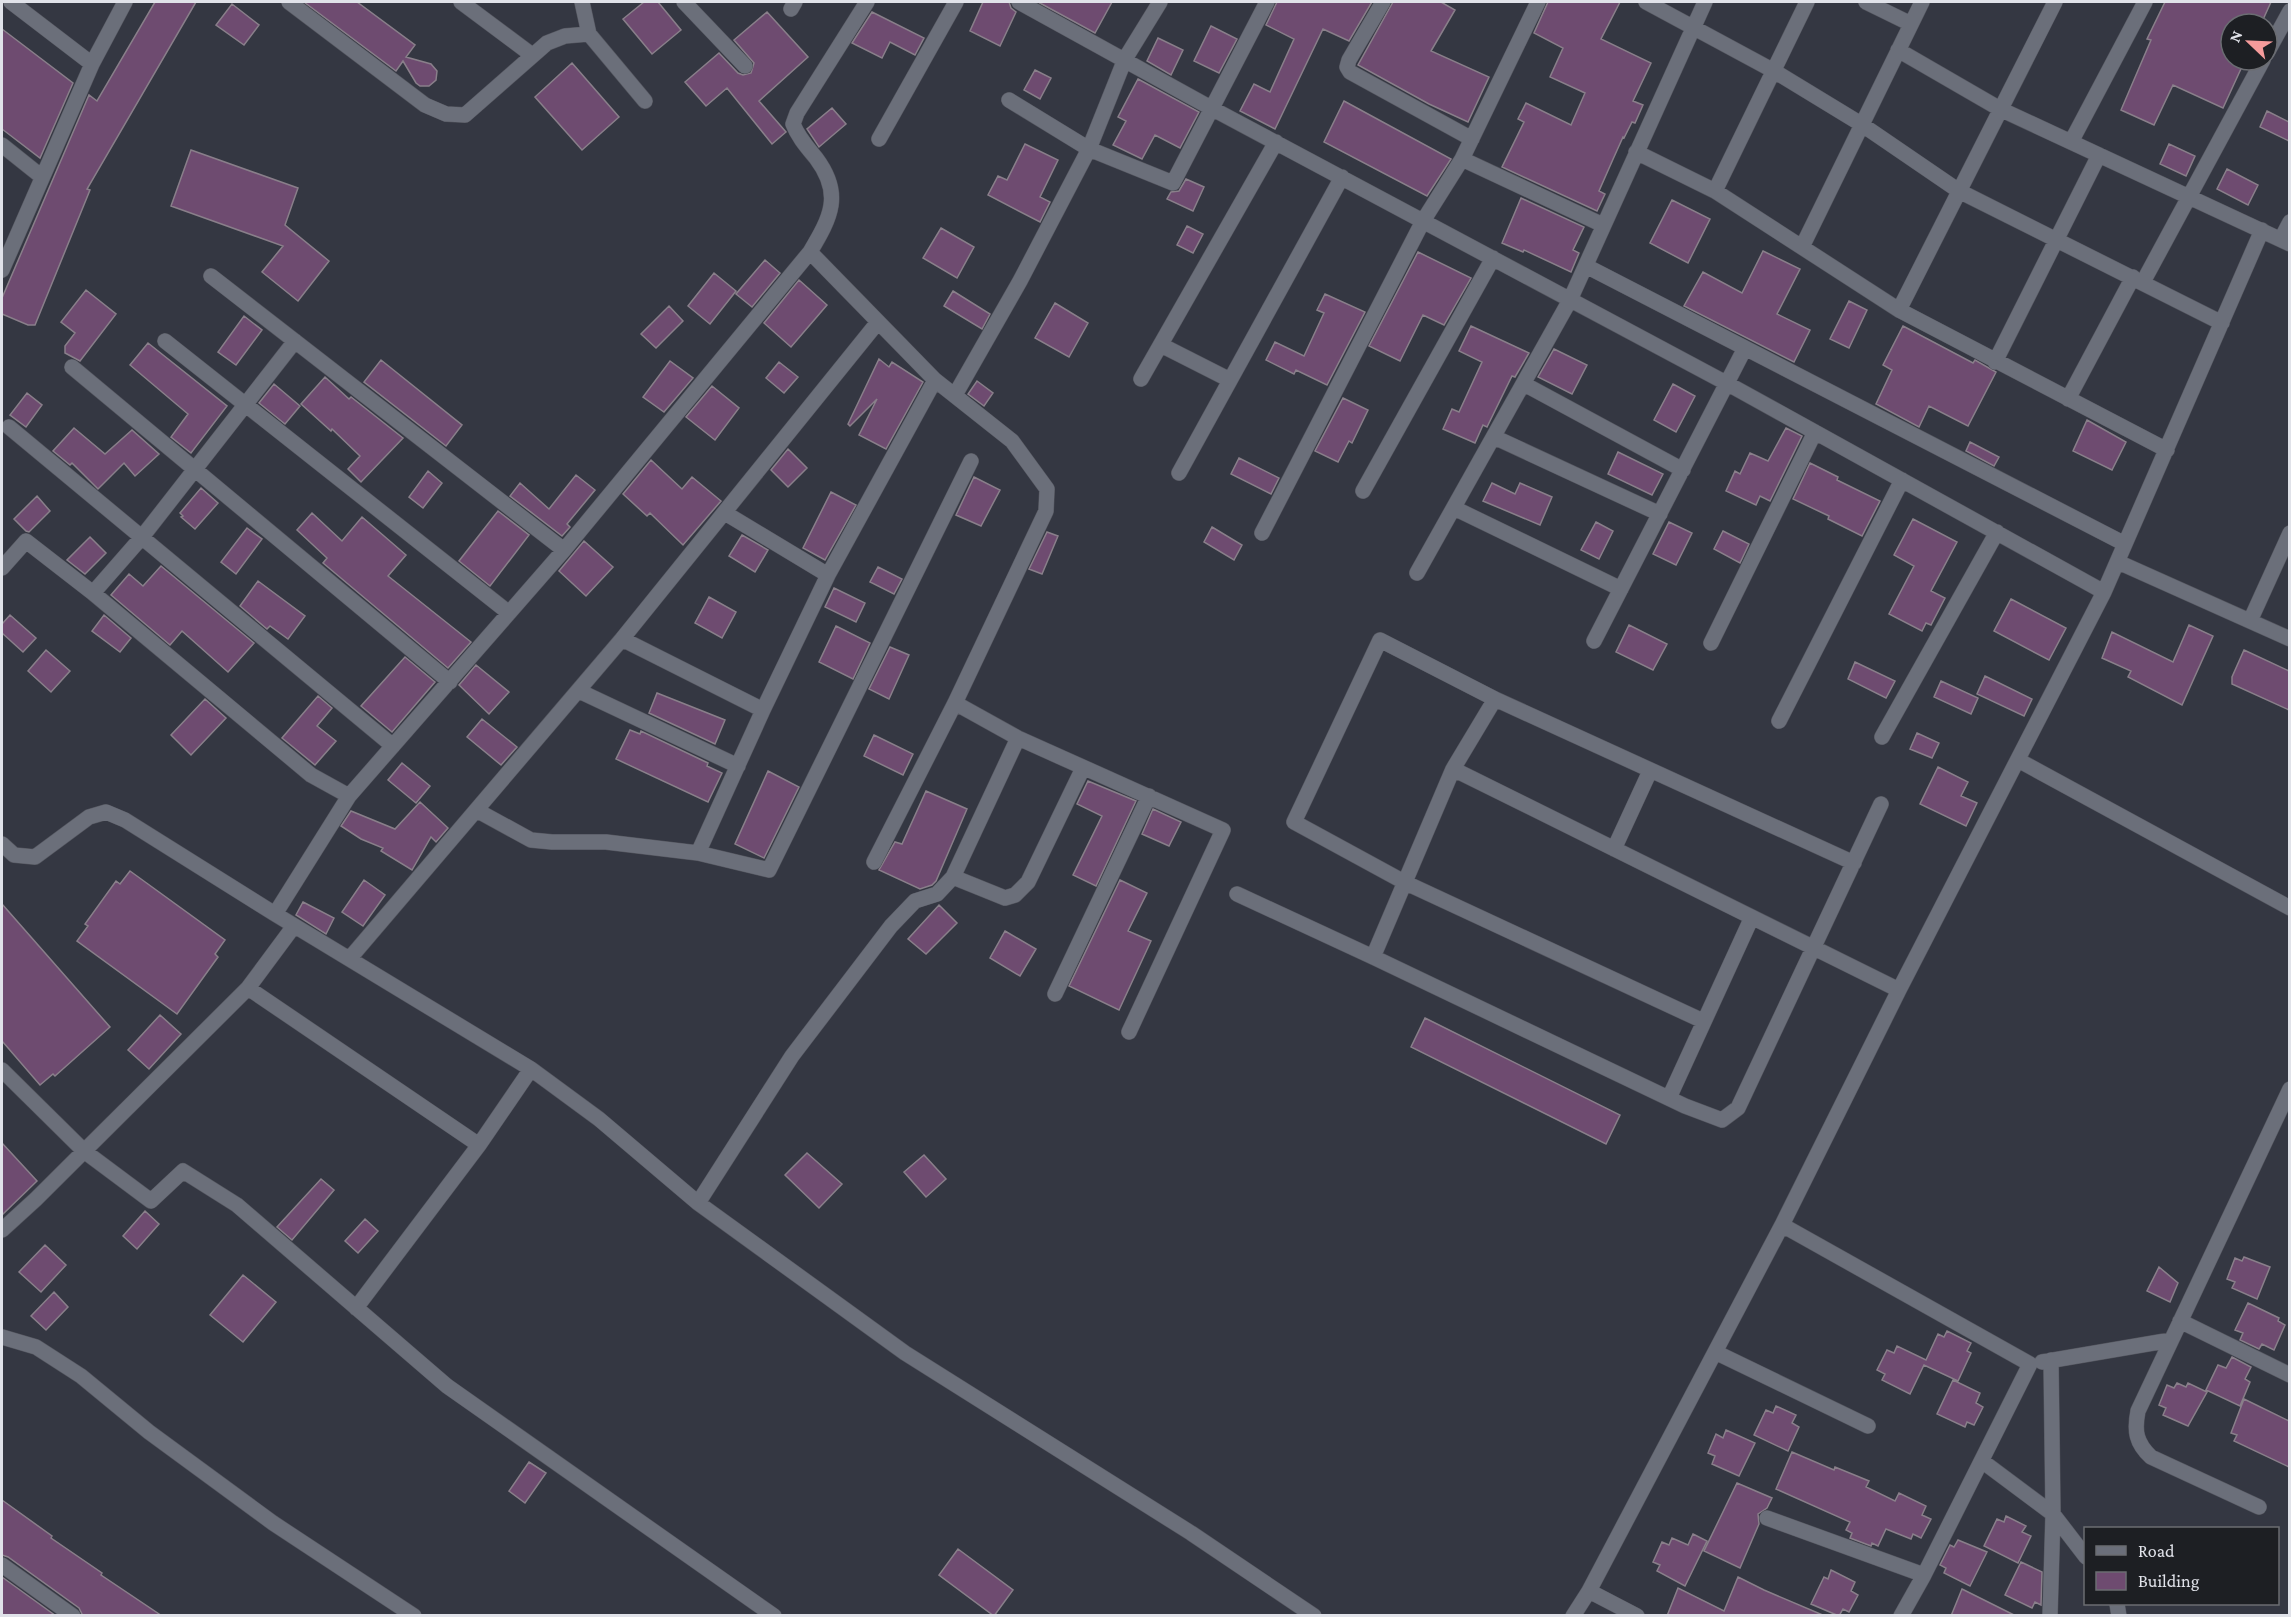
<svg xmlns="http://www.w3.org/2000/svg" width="2291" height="1617" font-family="'Crimson Pro',serif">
<rect width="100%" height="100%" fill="#343742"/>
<!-- building -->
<path fill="#6e4b70" stroke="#897f8a" stroke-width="1.5" d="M155,2h41l-109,187 3,1 -55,135h-7l-26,-11v-16l87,-203 8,6z
M304,2h53l58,43 -9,12 25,7 6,7 -1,9 -7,6h-9l-4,-3 -13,-22 -7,10z
M644,2h14l23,28 -29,24 -29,-35z
M983,2h26l2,6 5,4 -16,34 -30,-15z
M1038,2h74l-17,31z
M1277,2h95l-23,39 -26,-12 -48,100 -35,-18 14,-27 16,8 24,-53 -28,-14z
M1393,2h48l14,8 -24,41 58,26 -21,45 -39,-18 -71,-39z
M1548,2h72l-19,37 50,24 -18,38 10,4 -8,18 -3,-1 -8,16 -1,-1 -9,20 -15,34 6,3 -8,17 -95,-44 22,-45 -6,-3 8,-16 45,22 14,-32 -35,-16 13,-29 -29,-15z
M2165,2h106l-10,22h-30v36h14l-22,48 -50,-23 -19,40 -33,-15 30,-70 -4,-1z
M232,4l27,21 -15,20 -28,-20z
M767,12l41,45 -49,44 27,31 -14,12 -45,-56 -21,18 -21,-24 34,-29 19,20 5,2 8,-2 3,-10 -20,-23z
M872,12l52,26 -9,17 -25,-13 -8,16 -30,-15z
M1211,26l26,13 -18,34 -25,-12z
M2,29l71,54 -33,75 -38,-29z
M1158,38l25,12 -12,25 -24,-14z
M572,63l47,54 -37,33 -47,-53z
M1035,70l16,8 -11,21 -16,-9z
M1138,79l61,33 -19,36 -25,-13 -13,24 -29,-14 13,-24 -8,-4z
M1344,101l107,58 -24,37 -103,-54z
M832,108l14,16 -27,23 -12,-18z
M2267,111l22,11v19l-29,-14z
M1025,144l33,16 -18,37 10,5 -10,20 -52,-27 10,-19 9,4z
M2169,144l26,12 -9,20 -26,-12z
M191,150l107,38 -13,37 44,36 -31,40 -36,-29 21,-26 -112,-40z
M2227,169l31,16 -10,20 -31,-16z
M1186,179l18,8 -11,24 -26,-12 4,-7 8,-1z
M1521,198l63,29 -11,23 6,3 -8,19 -47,-22 -1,2 -21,-9z
M1672,200l38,19 -22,44 -38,-20z
M1187,226l16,8 -10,19 -16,-8z
M941,228l33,19 -17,31 -34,-20z
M1763,251l37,18 -23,45 33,16 -16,32 -110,-56 19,-34 39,21z
M1418,252l53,26 -27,47 -21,-10 -23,46 -31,-15z
M765,260l15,13 -28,34 -16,-13z
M714,273l22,18 -26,33 -22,-18z
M799,280l28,25 -36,42 -27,-24z
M86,290l30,24 -36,47 -15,-8v-7l10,-13 -14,-11z
M953,291l37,23 -8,15 -38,-23z
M1325,294l40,18 -38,73 -31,-15 -2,4 -28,-14 9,-18 29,14 20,-43 -7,-3z
M1849,301l18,9 -18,38 -19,-9z
M1055,303l33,20 -19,34 -34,-19z
M669,306l14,15 -27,27 -15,-14z
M244,316l18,14 -26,35 -18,-13z
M1471,326l58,27 -14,24 -3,-1 -25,51 -4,-2 -8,18 -32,-14 9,-20 7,3 23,-50 -23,-11z
M1903,326l70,37 2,-3 21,12 -28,54 -39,-20 -10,21 -43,-23 16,-34 -9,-5z
M148,343l79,63 -36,47 -20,-16 17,-23 -58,-49z
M1554,349l33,16 -15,29 -34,-17z
M879,359l10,8 3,-5 31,20 -37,67 -27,-14 18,-36 -27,27 -2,-2z
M381,360l81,65 -16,21 -82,-64z
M670,361l23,17 -29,34 -21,-15z
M779,362l19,15 -14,16 -18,-15z
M325,377l24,22 2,-2 52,41 -42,44 -13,-13 12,-13 -28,-27 -1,2 -30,-27z
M977,381l16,12 -9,13 -16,-12z
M274,384l26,22 -15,18 -26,-21z
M1673,384l22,12 -19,36 -22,-12z
M712,386l27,22 -24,32 -29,-23z
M27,393l15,12 -16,22 -16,-12z
M1343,398l25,12 -16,33 -3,-2 -11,21 -23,-11z
M2087,420l39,22 -14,28 -39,-19z
M74,428l31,26 27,-24 27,24 -24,22 -11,-13 -26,26 -26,-26 -2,2 -17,-14z
M1786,428l16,8 -32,65 -10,-5 -4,9 -30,-14 9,-20 5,3 10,-21 18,8z
M1970,442l29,15 -5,9 -28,-15z
M788,449l19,19 -19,19 -17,-17z
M1618,452l45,22 -11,21 -44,-21z
M1239,458l40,20 -8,16 -40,-20z
M651,460l31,29 10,-12 29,24 -38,44 -33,-32 -3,3 -24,-22z
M1810,463l28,14 -1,3 43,21 -18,35 -34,-17 1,-3 -36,-17z
M428,471l14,12 -19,25 -14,-11z
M576,475l19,15 -28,34 3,3 -8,9 -52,-40 10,-13 29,26z
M974,477l26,13 -19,36 -25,-11z
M1492,483l23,11 5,-11 32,14 -12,28 -57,-24z
M201,488l17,15 -23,26 -14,-12 2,-1 -3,-3z
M831,492l25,13 -31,55 -22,-12z
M37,496l13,15 -21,21 -3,-1 -12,-12z
M498,511l31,24 -39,51 -31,-25z
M312,513l30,28 20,-24 44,38 -18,21 83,66 -23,26 -125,-105 4,-5 -30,-28z
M1913,519l44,23 -26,49 14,7 -14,27 -5,-2 -4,8 -33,-17 25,-48 -20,-11z
M1596,522l17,9 -14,28 -18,-9z
M1669,522l23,11 -16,32 -23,-11z
M1212,527l30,18 -8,15 -30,-18z
M247,528l15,11 -26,35 -15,-12z
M1723,531l26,13 -9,19 -26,-14z
M1047,532l11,4 -16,38 -13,-5z
M742,535l26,15 -13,22 -26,-16z
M90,537l16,16 -21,21 -18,-14z
M584,541l29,26 -27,29 -27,-25z
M161,566l93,77 -26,29 -46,-41 -12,14 -59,-50 18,-21 14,12z
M878,567l24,12 -8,15 -24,-12z
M258,581l47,35 -17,23 -18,-13 -3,3 -27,-23z
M834,588l31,15 -9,19 -31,-15z
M709,597l27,15 -14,26 -27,-15z
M2011,599l55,29 -17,32 -55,-29z
M10,615l26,23 -13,14 -21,-19v-9z
M104,615l27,23 -11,14 -28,-21z
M1629,625l38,19 -14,26 -37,-18z
M2189,625l24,11 -31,69 -54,-28 3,-6 -29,-13 10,-26 61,30z
M836,626l34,17 -17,36 -34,-17z
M890,647l19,8 -20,44 -20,-10z
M46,650l24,21 -19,21 -23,-21z
M2244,650l45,21v39l-57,-26v-7z
M405,657l30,25 -43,50 -31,-26z
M1855,662l40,19 -9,17 -38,-19z
M476,665l33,27 -20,22 -30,-29z
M1985,676l47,23 -8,17 -47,-22z
M1941,681l37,17 -7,16 -37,-17z
M657,693l68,27 -10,24 -66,-31z
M318,696l14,12 -15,18 19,15 -21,24 -33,-27z
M205,699l21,19 -35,37 -20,-20z
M482,719l35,28 -16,18 -34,-28z
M630,730l10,4 1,-3 67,32 -1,3 15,7 -14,29 -92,-43z
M1917,733l22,10 -7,15 -22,-9z
M874,735l39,19 -10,21 -39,-19z
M402,763l28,23 -14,17 -28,-23z
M1938,767l30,15 -7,14 16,7 -11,23 -46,-22z
M768,771l31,16 -35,71 -29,-14z
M1088,781l48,20 -40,85 -23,-11 29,-59 -25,-12z
M926,791l41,18 -31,72 -4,4 -12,4 -41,-19 16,-28 7,2z
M420,802l28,26 -12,14 -5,-5 -19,33 -31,-19 2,-3 -22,-9 -20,-13 10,-15 44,18z
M1153,809l28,13 -12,24 -27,-12z
M130,871l95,69 -10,14 3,3 -41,57 -100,-73 11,-15 -3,-2 31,-43 4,3z
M364,880l21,15 -22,31 -21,-14z
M1120,880l27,13 -19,38 23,10 -32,69 -50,-24z
M303,902l31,16 -8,16 -30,-19z
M2,904l108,123 -55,49 -2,-2 -13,11 -38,-44z
M939,905l18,18 -31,31 -18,-15z
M1005,931l31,18 -16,27 -30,-18z
M160,1015l21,19 -32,35 -21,-19z
M1425,1018l195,97 -14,29 -195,-97z
M2,1143l35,38 -35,34z
M807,1153l35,31 -23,24 -34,-33z
M924,1155l22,24 -20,18 -22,-25z
M321,1179l13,11 -42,50 -15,-13z
M145,1211l14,13 -22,25 -14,-13z
M365,1219l13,12 -20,22 -13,-12z
M45,1245l21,20 -25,27 -22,-20z
M2244,1257l26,10 -13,32 -25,-11 3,-6 -8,-3 8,-21 7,3z
M2159,1267l19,16 -8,19 -23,-11z
M243,1275l33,27 -33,40 -33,-27z
M54,1292l14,15 -22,23 -15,-14z
M2248,1303l31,15 -1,3 7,4 -11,25 -12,-6 -3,5 -19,-9 3,-7 -8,-3z
M1947,1331l24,12 -4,8 4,2 -13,28 -34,-16 -14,29 -28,-14 3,-6 -8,-4 10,-20 7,3 3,-7 29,14 12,-26 6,3z
M2232,1357l19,10 -6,12 5,3 -10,24 -34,-16 12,-25 8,3z
M1953,1380l27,13 -4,10 7,4 -9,18 -7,-3 -2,5 -28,-13z
M2177,1383l9,4 2,-4 19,9 -19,34 -25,-11 3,-7 -7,-3 8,-20 7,3z
M2244,1399l45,22v46l-55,-26 3,-6 -6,-2z
M1776,1406l20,9 -4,8 7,4 -11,24 -34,-16 12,-25 7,3z
M1726,1430l29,13 -16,33 -27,-12 3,-8 -7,-3 8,-19 7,4z
M1792,1452l42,18 1,-3 34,14 -3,6 29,14 4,-8 27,13 -4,9 9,4 -10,19 -8,-4 -2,5 -25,-10 -8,17 -6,-3 -1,3 -21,-8 2,-5 -6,-3 4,-8 -74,-33z
M529,1462l17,11 -21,30 -16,-12z
M1737,1483l35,15 -5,10 -9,6 1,10 -19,44 -36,-17z
M2,1500l50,36 -1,2 51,35 -1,2 61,41h-79l-4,-8 -71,-51 -6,-2z
M2006,1516l20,10 -4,6 9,4 -13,27 -34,-17 13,-27 7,3z
M1693,1534l14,7 -22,45 -28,-15 3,-6 -7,-3 9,-20 7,3 3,-7 16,7z
M1958,1540l29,12 -17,34 -26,-13 2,-5 -6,-3 10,-20 4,2z
M958,1549l55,41 -19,26 -55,-41z
M2021,1562l21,10 -1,33 -6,-3 -3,6 -27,-13z
M1831,1570l24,12 -4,9 7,4 -9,17 -6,-3 -4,7 -28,-12 13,-27 4,2z
M2,1577l54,39h-54z
M1738,1577l26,13 61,26h-158l11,-28 46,23z
M1962,1589l54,27h-65z"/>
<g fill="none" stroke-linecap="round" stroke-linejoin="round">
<!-- minor casing -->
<g stroke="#53555e" stroke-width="16">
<path id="minor" d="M11,2l81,62
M289,2l136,103 21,9 19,1 82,-72 18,-7 24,-2
M461,2l71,53
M582,2l7,32 56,67
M684,2l61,64
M1019,2l192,106 517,276 376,208
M1383,2l-34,58 -2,7 3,5 122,67
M1646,2l128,69 87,53 98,67 263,132
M1866,2l45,22
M791,9l4,-7
M1898,50l102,59 290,135
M2267,53l23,-42
M1009,100l80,49 84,34 94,-181
M879,139l77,-137
M2071,142l74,-140
M2,145l40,32
M1636,152l79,39 184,119 268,140
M1462,159l141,66
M1715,191l92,-189
M2281,239l9,-17
M1802,247l120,-245
M1586,266l539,278
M2,270l90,-206 33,-62
M211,276l353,274
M2143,282l120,-222
M1899,310l156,-308
M165,341l344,272
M1161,345l69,35
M1995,362l104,-207
M72,367l378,315
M1141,379l135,-237
M1524,384l159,86
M955,395l65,-114 69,-132 36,-90 35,-57
M2068,399l65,-122
M9,427l384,319
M1494,437l166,77
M1179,473l163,-296
M1363,491l130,-233
M1454,508l167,81
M725,513l103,62
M1262,533l161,-312 39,-62 76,-157
M2118,562l172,77
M2,568l24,-27 67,52 218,182 38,21 215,-246 246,-298c21,-35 33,-58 6,-94 -9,-11 -18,-21 -23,-34l4,-11 70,-111
M1417,573l153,-273 135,-298
M93,593l49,-56 153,-196
M2250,621l40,-88
M622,639l141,71
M1594,641l151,-293
M1711,643l104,-211
M579,691l159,75
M955,703l63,35 205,92 -94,202
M1779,721l123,-241
M1882,737l115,-205
M2018,760l272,148
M1453,769l446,221
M478,811l53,29 21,2h54l92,11 71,17 202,-409
M2,844l12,11 21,2 54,-40 17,-5 19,8 150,94 256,155 68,50 99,84 207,150 286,180 123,83
M1614,849l36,-78
M698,853l65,-143 65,-135 107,-195 -125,-128
M874,862l81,-159 91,-192 1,-22 -35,-48 -77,-61
M953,877l52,21 10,-3 13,-13 55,-114
M1237,894l136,63 312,149 37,14 16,-12 143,-304
M275,914l74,-118
M1373,957l80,-188 42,-70
M350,958l272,-319 256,-317
M248,988l231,157
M1055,994l94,-198
M1703,1021l-297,-138 -112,-61 86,-182 115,59 359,164
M2,1070l82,81 67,50 32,-30 54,34 210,181 327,230
M1669,1098l83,-181
M698,1203l94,-147 99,-130 24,-25 22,-7 16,-17 65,-139
M1782,1225l248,139 -106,211 -23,41
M2,1230l34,-31 212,-211 46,-62
M356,1308l123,-163 52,-76
M2180,1321l110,54
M2,1337l34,10 45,29 68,56 124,91 141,93
M1715,1352l153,74
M2042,1362l129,-22
M1982,1461l71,53 33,43
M2259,1507l-108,-50c-15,-14 -17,-26 -13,-46l152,-322
M1767,1518l157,57
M2,1565l71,51
M1589,1591l48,25
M2117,1604l2,12
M1573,1616l16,-25 193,-366 117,-235 205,-398 158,-362
M2050,1616l3,-102 -2,-154"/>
</g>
<!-- minor -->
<use href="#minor" stroke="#6b6f7a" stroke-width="15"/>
</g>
<!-- border -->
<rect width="2291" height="1617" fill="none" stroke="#e0e2e9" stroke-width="6"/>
<!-- legend -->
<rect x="2084" y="1527" width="195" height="78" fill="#1d1f23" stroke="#6b6d72" stroke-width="1.5"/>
<rect x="2096" y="1546" width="30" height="9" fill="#6b6f7a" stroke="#6b6d72" stroke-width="1.5"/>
<text x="2138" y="1557" font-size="18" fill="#e0e2e9">Road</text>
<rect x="2096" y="1572" width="30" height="18" fill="#6e4b70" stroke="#6b6d72" stroke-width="1.5"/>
<text x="2138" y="1587" font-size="18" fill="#e0e2e9">Building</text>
<!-- north arrow -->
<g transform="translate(2249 42) rotate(293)"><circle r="28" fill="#1d1f23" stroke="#6b6d72" stroke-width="1.5"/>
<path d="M0-4.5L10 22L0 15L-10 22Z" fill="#f59b9b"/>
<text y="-9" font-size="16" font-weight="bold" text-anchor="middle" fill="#e0e2e9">N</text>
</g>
</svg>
